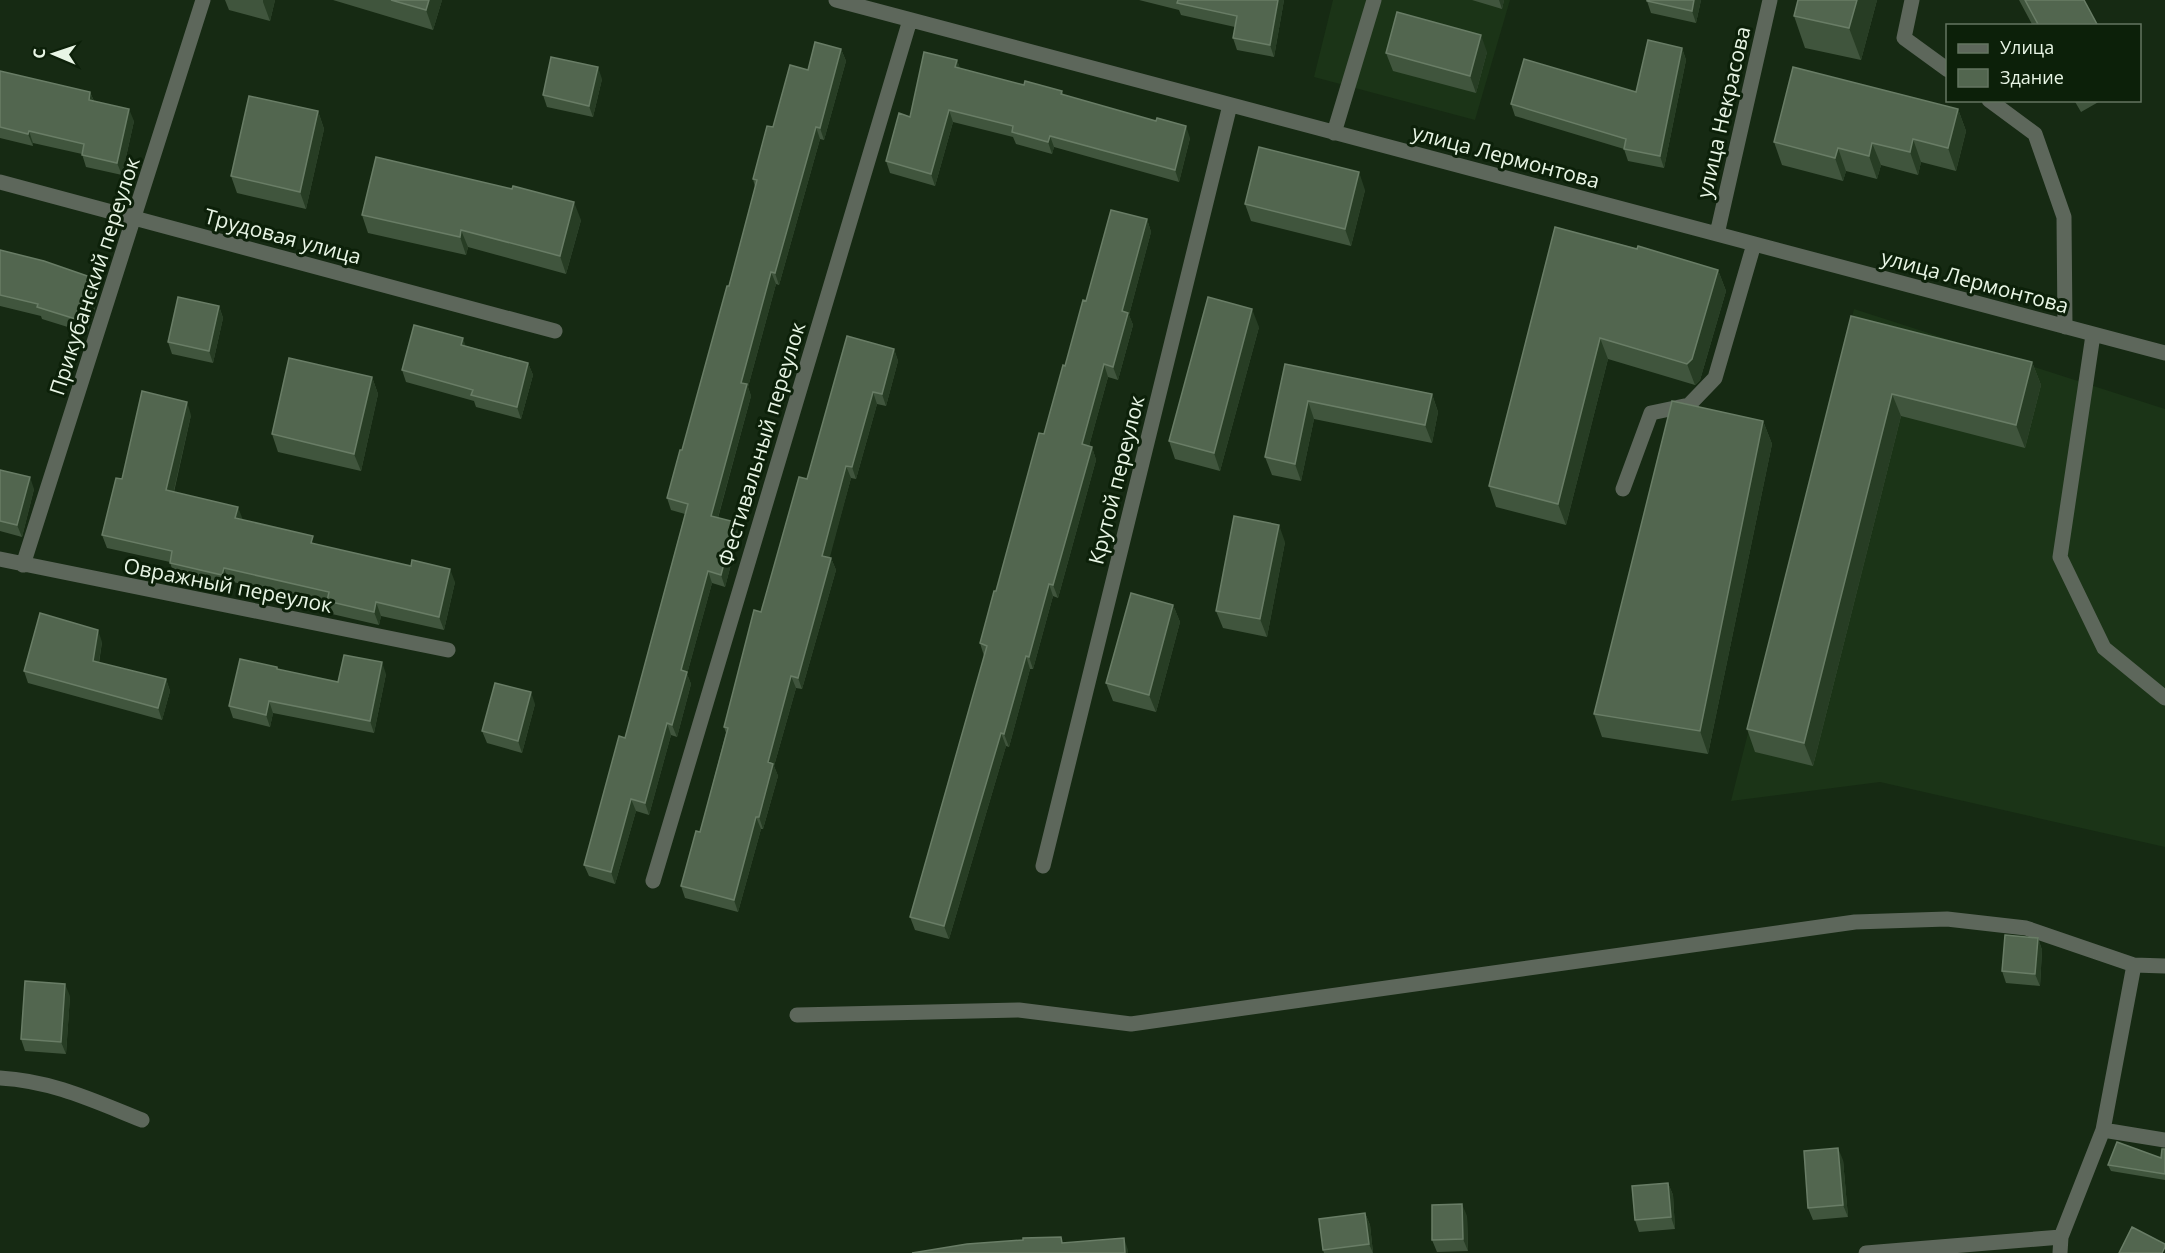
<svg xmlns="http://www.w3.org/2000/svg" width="2165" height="1253" font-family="'Open Sans',sans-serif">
<rect width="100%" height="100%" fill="#162a13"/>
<!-- built -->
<path fill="#1b3417" d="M1333,0h177l-35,120 -161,-43z
M1854,309l311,100v438l-285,-65 -149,19z"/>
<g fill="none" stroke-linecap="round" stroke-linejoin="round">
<!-- minor -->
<path stroke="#5d675b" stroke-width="15" d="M836,0l1329,353
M1912,0l-8,38 44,32
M1989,100l46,34 29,83 1,110
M1334,133l40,-133
M0,182l555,149
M1717,234l53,-234
M2093,335l-33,222 44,91 61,50
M1623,489l28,-76 38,-8 26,-27 39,-134
M0,559l448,91
M23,565l180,-565
M1043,866l187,-761
M653,881l257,-861
M797,1015l222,-5 112,14 724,-102 92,-3 79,9 108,37
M0,1078c53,3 94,23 142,42
M2103,1130l62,10
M1866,1253l195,-16
M2060,1253l1,-16 42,-107 31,-165 31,1"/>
</g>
<!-- wall -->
<path fill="#40553d" d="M225,0h50l-5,21 -41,-11z
M333,0h109l-9,30z
M1139,0h145l-10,57 -37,-7 -4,-12 2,-11 -54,-12 -2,-5z
M1472,0h32l-2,9z
M1701,0l-5,23 -45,-10 -4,-12z
M1798,0h79l-16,60 -56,-12 -11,-32z
M2019,0h65l14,26h-65z
M1682,48l4,12 -22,108 -36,-7 -4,-12 -109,-33 -4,-12 125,-12z
M841,49l5,12 -22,79 -4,-1 -41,146 -3,-1 -28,103 3,9 -33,122 21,16 -14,53 -13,-4 -25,91 4,10 -14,53 -6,-2 -22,80 -13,-4 -21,73 -26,-8 -5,-11 41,-127 60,-224 -14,-4 -4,-12 15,-48 47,-164 26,-99 -2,-8 20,-52 35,-57z
M1487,52l-11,41 -83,-22 -7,-18z
M957,60l3,9 64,16 38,6 1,4 127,43 -11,44 -125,-35 -2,7 -36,-10 -3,-7 -60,-15 -18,64 -45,-13 -4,-12 24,-44z
M0,71l90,21 4,9 40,20 -12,54 -36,-8 -4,-13 -49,-11v3l-33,-8z
M602,79l-9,38 -46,-10 -4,-12z
M2074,100h28l-21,12z
M1958,109l8,22 -10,40 -35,-9 -3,13 -37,-10 -4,14 -31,-8 -3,10 -61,-16 -8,-23z
M318,111l6,18 -18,80 -69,-16 -6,-17z
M1365,190l-14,56 -100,-25 -6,-17z
M362,215l219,5 -15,54 -98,-27 -2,8 -98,-22z
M1147,219l4,13 -22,83 4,10 -15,55 -10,-3 -19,69 3,1 4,13 -38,138 -5,-2 -20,73h-3l-21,78 -3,-1 -57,193 -34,-9 -5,-13 74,-261 -4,-13 106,-342z
M1555,227l163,43 8,21 -26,89 -5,5 -87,-26 -42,166 -70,-18 -7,-21z
M0,250l100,41 -13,42 -45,-14 -1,-3 -41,-10z
M219,306l4,12 -10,45 -41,-9 -4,-12z
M1851,316l181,46 9,23 -16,63 -124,-32 -88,350 -58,-14 -8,-23z
M1259,327l-39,144 -45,-12 -6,-18z
M466,346l62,17 5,12 -12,44 -45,-12 -2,-6 -68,-19 -4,-12z
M894,349l4,12 -12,45 -9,-2 -21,75 -5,-1 -22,80h2l5,12 -34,119 -6,-1 -22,78 4,10 -15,53h-2l-23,83 -53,-14 -4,-12 19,-54 26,-99 -2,-6 37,-115 46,-133z
M1285,364l147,30 6,18 -6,31 -118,-24 -13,62 -29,-6 -7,-18z
M372,377l6,17 -17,77 -83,-19 -6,-18z
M191,415l-17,77 68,28 74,24 139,38 -11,48 -63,-14 -2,9 -47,-11 -4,-10 -99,-23 -2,7 -53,-12 -4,-14 -63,-14 -5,-13 20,-56z
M1763,421l9,23 -64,310 -106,-17 -8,-23z
M0,470l34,19 -12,48 -22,-6z
M1285,542l-18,95 -44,-9 -7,-17z
M1173,605l7,17 -24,90 -43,-11 -7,-18z
M102,642l-3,21 67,16 4,12 -8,29 -134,-37 -4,-12z
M277,667l1,3 60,12 48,-8 -12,59 -101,-20 -3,14 -37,-9 -4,-12z
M535,704l-13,49 -35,-10 -5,-12z
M2038,938l4,12 -2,36 -34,-3 -4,-12z
M70,996l-4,58 -41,-3 -4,-12z
M2165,1149v31l-54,-9 -3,-6 53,-7z
M1843,1160l5,57 -35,3 -5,-12z
M1668,1183l5,12 2,34 -36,3 -4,-12z
M1365,1213l5,12 3,28h-49l-1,-3z
M1467,1216l1,35 -31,1 -5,-12z"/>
<!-- shaded-wall -->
<path fill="#273d24" d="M263,0h12l-5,21 -7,-19z
M429,0h13l-9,30 -7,-20z
M1278,0h6l-10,57 -4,-12z
M1499,0h5l-2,9z
M1694,0h7l-5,23 -4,-12z
M1857,0h20l-16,60 -12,-32z
M1481,35l6,17 -11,41 -6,-17z
M1682,48l4,12 -22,108 -4,-12z
M841,49l5,12 -22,79 -4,-12z
M957,60l4,11 -6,-4z
M598,67l4,12 -9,38 -4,-11z
M90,92l5,12 -6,-4z
M129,109l5,12 -12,54 -5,-12z
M1958,109l8,22 -10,40 -8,-23z
M949,110l4,12 -18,64 -4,-12z
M318,111l6,18 -18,80 -6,-17z
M1186,126l4,12 -11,44 -4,-12z
M816,127l4,12 -41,146 -4,-12z
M29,131l4,12v3l-5,-12z
M1050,136l4,11 -2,7 -4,-12z
M1913,139l8,23 -3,13 -8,-23z
M1872,143l9,22 -4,14 -8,-23z
M1838,148l8,23 -3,10 -8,-23z
M1359,172l6,18 -14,56 -6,-17z
M574,202l7,18 -15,54 -6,-18z
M1147,219l4,13 -22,83 4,10 -15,55 -5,-13 9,-56z
M461,230l7,17 -2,8 -6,-18z
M1718,270l8,21 -26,89 -5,5 -8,-21z
M771,272l5,12 -28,103 3,9 -36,132 -4,-12 30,-133z
M96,279l4,12 -13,42 -5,-12z
M219,306l4,12 -10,45 -4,-12z
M1252,309l7,18 -39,144 -6,-18z
M463,338l4,12 -6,-5z
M1600,338l8,21 -42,166 -8,-21z
M894,349l4,12 -12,45 -4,-12z
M2032,362l9,23 -16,63 -9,-23z
M528,363l5,12 -12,44 -4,-12z
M1104,364l4,13 -22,80 -4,-13z
M372,377l6,17 -17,77 -7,-17z
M873,392l4,12 -21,75 -4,-12z
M1432,394l6,18 -6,31 -7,-18z
M1892,394l9,22 -88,350 -9,-23z
M1308,401l6,18 -13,62 -6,-17z
M187,402l4,13 -20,88 -5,-13z
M1763,421l9,23 -64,310 -8,-23z
M1092,447l4,13 -38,138 -5,-13z
M846,466l5,12 -24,90 -5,-12z
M30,477l4,12 -12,48 -5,-12z
M238,507l5,13 -8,-2z
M735,522l4,12 -14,53 -4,-12z
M1279,525l6,17 -18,95 -7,-18z
M831,558l5,12 -34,119 -4,-11z
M224,568l5,13 -2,7 -5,-13z
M450,569l5,13 -11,48 -5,-13z
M708,571l4,12 -25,91 4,10 -14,53 -5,-12 9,-55z
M1049,584l4,12 -20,73 -4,-12z
M376,602l5,14 -2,9 -5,-13z
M1173,605l7,17 -24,90 -7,-17z
M98,630l4,12 -5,31 -4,-12z
M1026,656l4,13 -21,78 -5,-13z
M382,662l4,12 -12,59 -4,-12z
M791,676l5,12 -22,78 4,10 -15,53 -4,-12 9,-55z
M166,679l4,12 -8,29 -4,-12z
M531,692l4,12 -13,49 -4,-12z
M269,701l4,12 -3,14 -4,-12z
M667,723l4,12 -22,80 -4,-12z
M1001,733l5,13 -57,193 -5,-13z
M631,799l5,12 -21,73 -4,-12z
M756,817l5,12 -23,83 -4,-12z
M2038,938l4,12 -2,36 -5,-12z
M65,984l5,12 -4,58 -5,-12z
M1838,1148l5,12 5,57 -5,-12z
M1668,1183l5,12 2,34 -4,-12z
M1462,1204l5,12 1,35 -5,-12z
M1365,1213l5,12 3,28 -4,-9z
M1124,1238l4,12v3h-3z"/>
<!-- building -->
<path fill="#52664f" stroke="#697d66" stroke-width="1.5" d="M391,0h38l-3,10z
M1178,0h100l-8,45 -37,-7 4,-22 -60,-13z
M1647,0h47l-2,11 -45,-10z
M1798,0h59l-8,28 -55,-12z
M2025,0h59l14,26h-59z
M1397,12l84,23 -11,41 -84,-23z
M1648,40l34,8 -22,108 -36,-7 2,-10 -115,-35 13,-45 112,33z
M815,42l26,7 -21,79 -4,-1 -41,146 -4,-1 -30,111 6,1 -36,132 24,6 -14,53 -13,-4 -27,99 6,2 -15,53 -5,-2 -22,80 -14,-4 -20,73 -27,-7 35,-129 6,2 63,-234 -21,-6 13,-48h2l45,-164h2l28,-106 -4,-1 14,-53 6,1 17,-62 18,5z
M924,52l33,8 -2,7 69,18 1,-4 37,10 -1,3 95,27 1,-3 29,8 -11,44 -125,-34 -2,6 -36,-10 1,-6 -64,-16 -18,64 -45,-13 13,-48 11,4z
M551,57l47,10 -9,39 -46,-11z
M1793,67l165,42 -10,39 -35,-9 -3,13 -38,-9 -3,13 -31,-8 -3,10 -61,-16z
M0,71l90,21 -1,8 40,9 -12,54 -35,-8 2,-11 -55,-13 -1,3 -28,-7z
M249,96l69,15 -18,81 -69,-16z
M1259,147l100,25 -14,57 -100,-25z
M376,157l136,32 1,-3 61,16 -14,54 -99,-26 -1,7 -98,-22z
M1111,210l36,9 -25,92 6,2 -15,54 -9,-3 -22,80 10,3 -39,138 -4,-1 -20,73 -3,-1 -22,78 -3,-1 -57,193 -34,-9 77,-271 -7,-3 14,-52h2l43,-158 5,1 19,-69 2,1 18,-66 3,1z
M1555,227l82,22 1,-3 80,24 -26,89 -5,5 -87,-26 -42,166 -69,-18z
M0,250l44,11 52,18 -14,42 -45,-14 1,-3 -38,-9z
M178,297l41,9 -10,45 -41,-9z
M1208,297l44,12 -38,144 -45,-12z
M1851,316l181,46 -16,63 -124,-31 -88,349 -57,-14z
M414,325l49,13 -2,7 67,18 -11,44 -46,-12 2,-5 -71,-20z
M847,336l47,13 -12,45 -9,-2 -21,75 -6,-1 -24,90 9,2 -33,120 -7,-2 -23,86 5,2 -14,53h-3l-22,83 -53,-14 15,-55 4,1 28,-104 -4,-1 30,-117 7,2 38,-135 8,2z
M289,358l83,19 -18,77 -82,-20z
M1285,364l147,30 -7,31 -117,-24 -13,63 -30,-7z
M142,391l45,11 -21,88 72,17 -3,11 78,18 -2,7 100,23 1,-6 38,9 -11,48 -63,-15 -2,10 -47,-11 2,-9 -105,-24 -2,7 -52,-12 2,-12 -70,-16 14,-57 6,1z
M1672,401l91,20 -63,310 -106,-17z
M0,470l30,7 -13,48 -17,-4z
M1234,516l45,9 -19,94 -44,-8z
M1131,593l42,12 -24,90 -43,-12z
M40,613l58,17 -5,31 73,18 -8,29 -134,-37z
M344,655l38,7 -12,59 -101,-20 -3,14 -37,-9 11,-47 37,8v2l61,13z
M495,683l36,9 -13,49 -36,-10z
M2005,935l33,3 -3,36 -33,-3z
M25,981l40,3 -4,58 -40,-3z
M2117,1142l44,16 1,-9h3v25l-57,-9z
M1838,1148l5,57 -35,3 -4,-57z
M1668,1183l3,34 -36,3 -3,-34z
M1462,1204l1,35 -31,1v-35z
M1365,1213l4,31 -46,6 -4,-31z
M2132,1227l33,17v3l-3,6h-43z
M1061,1237l1,6 62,-5 1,15h-213l55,-9 56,-4v-2z"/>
<g text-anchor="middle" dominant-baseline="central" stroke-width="6" stroke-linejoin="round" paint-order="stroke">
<!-- street labels -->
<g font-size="21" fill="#e8f5e5" stroke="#0c2009">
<text transform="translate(1723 112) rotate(-77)">улица Некрасова</text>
<text transform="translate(1506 156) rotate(15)">улица Лермонтова</text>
<text transform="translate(283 236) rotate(15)">Трудовая улица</text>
<text transform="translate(94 276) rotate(-72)">Прикубанский переулок</text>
<text transform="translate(1975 281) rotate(15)">улица Лермонтова</text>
<text transform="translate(761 444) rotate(-73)">Фестивальный переулок</text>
<text transform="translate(1116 480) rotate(-76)">Крутой переулок</text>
<text transform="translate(228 585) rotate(11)">Овражный переулок</text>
</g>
</g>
<!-- legend -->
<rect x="1946" y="24" width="195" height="78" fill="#0c2009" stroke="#647561" stroke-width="1.5"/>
<rect x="1958" y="44" width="30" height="9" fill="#5d675b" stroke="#647561" stroke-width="1.5"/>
<text x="2000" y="54" font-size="18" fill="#e8f5e5">Улица</text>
<rect x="1958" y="69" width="30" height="18" fill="#52664f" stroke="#647561" stroke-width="1.5"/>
<text x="2000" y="84" font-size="18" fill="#e8f5e5">Здание</text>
<!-- north arrow -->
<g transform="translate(54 54) rotate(272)" stroke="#0c2009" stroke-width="4.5" paint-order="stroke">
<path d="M0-4.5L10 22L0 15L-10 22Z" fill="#e8f5e5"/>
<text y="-9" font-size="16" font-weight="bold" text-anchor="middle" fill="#e8f5e5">С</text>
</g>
</svg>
